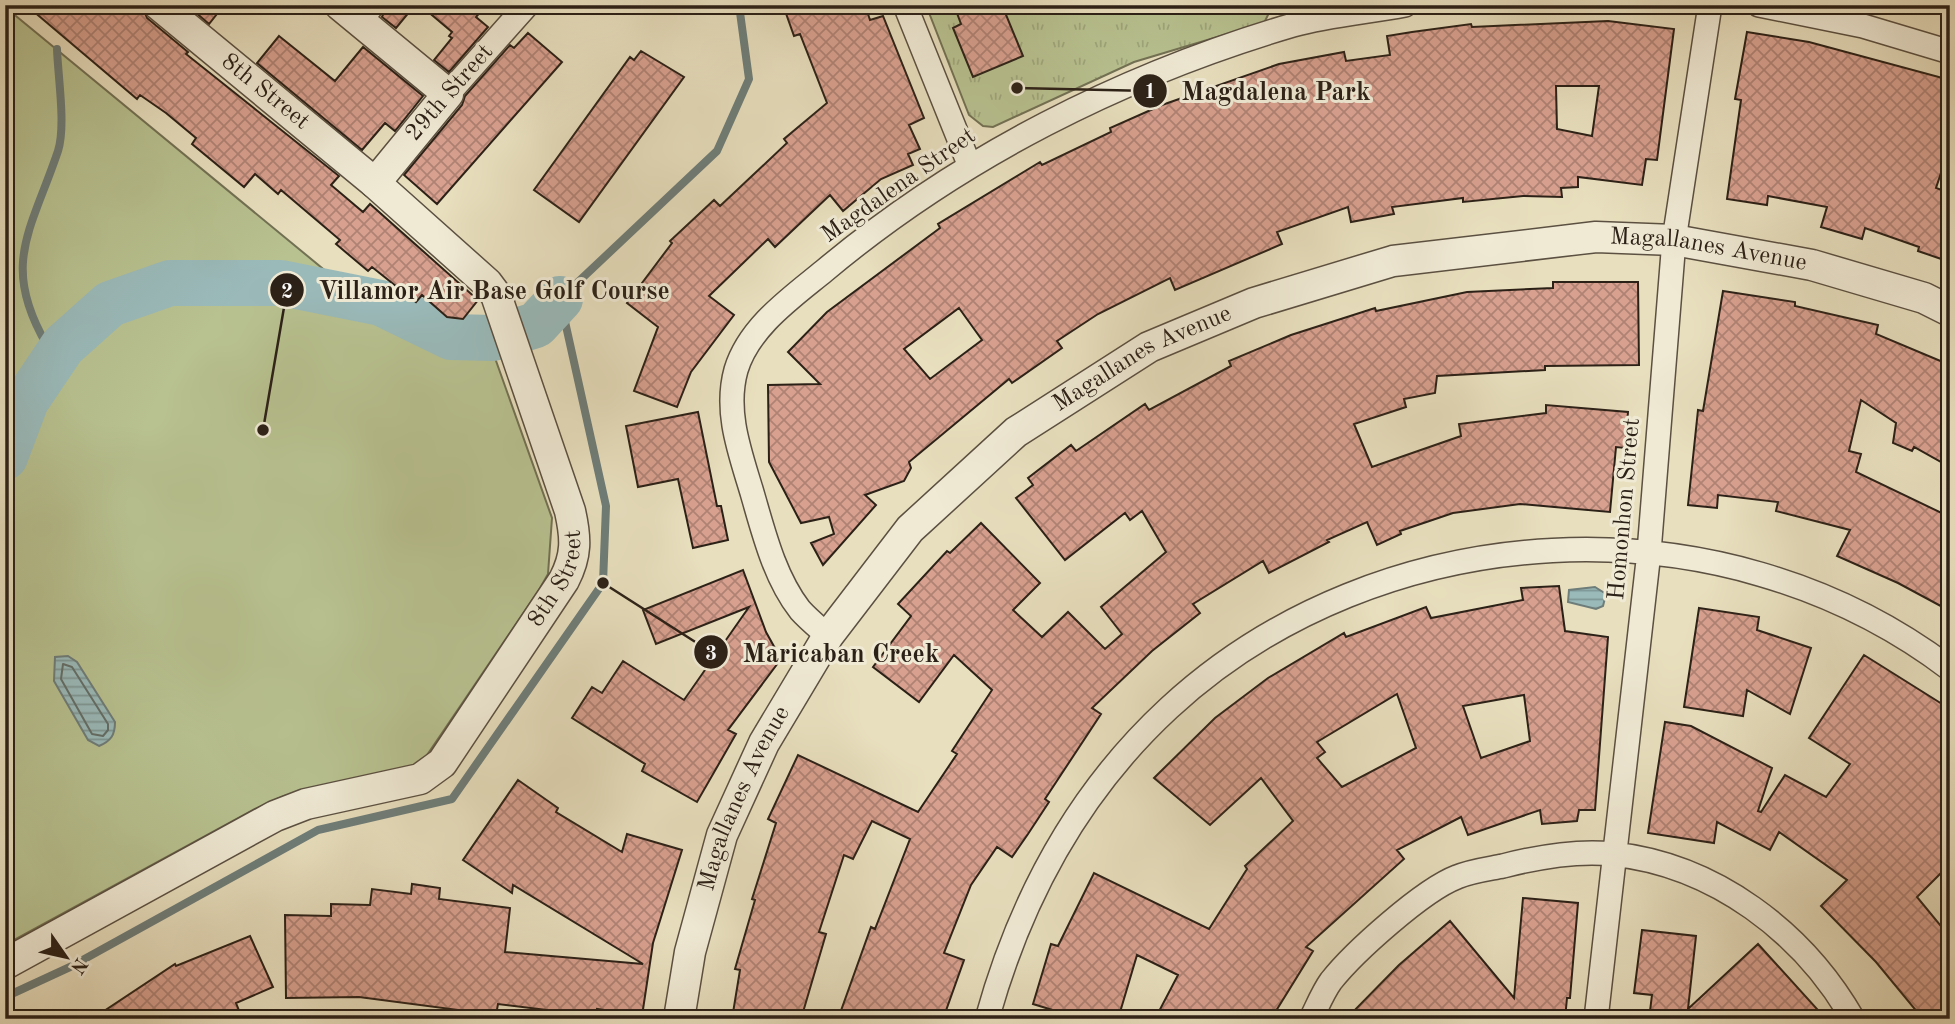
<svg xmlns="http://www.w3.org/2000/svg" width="1955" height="1024" font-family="'Old Standard TT',serif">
<defs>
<pattern id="park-tufts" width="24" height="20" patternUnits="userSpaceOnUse" patternTransform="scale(1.75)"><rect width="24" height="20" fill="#b8c190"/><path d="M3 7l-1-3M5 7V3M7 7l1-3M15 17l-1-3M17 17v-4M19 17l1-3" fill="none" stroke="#9ea67b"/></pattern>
<pattern id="water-rules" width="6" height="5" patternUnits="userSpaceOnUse" patternTransform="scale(1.75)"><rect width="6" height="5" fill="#9ababa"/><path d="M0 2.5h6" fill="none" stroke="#7e9796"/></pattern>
<pattern id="building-cross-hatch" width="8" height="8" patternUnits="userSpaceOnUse" patternTransform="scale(1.75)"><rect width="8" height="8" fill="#d8a08f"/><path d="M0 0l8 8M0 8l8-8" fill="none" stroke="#af8274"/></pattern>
</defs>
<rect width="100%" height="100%" fill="#e8dfbe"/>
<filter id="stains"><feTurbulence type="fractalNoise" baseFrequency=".00286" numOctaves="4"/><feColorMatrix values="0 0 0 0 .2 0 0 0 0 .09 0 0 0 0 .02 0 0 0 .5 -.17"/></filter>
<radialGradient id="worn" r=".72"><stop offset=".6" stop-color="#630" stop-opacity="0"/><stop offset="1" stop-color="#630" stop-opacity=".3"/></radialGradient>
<!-- grass -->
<path fill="#b8c190" stroke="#727154" stroke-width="2" d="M5,7l379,312 111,39 57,160 -4,56 -9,16 -114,168 -9,7 -132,31 -29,13 -250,136z"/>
<!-- park -->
<path fill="url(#park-tufts)" stroke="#727154" stroke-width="2" d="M926,5h342l2,6 -6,12 -130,39 -141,65 -10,-1 -14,-11z"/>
<!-- water -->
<path fill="url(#water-rules)" stroke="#6e7d79" stroke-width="2" d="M1595,587l11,7 -3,12 -7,3 -28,-7 1,-12z
M68,656l9,6 38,60c0,13 -4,19 -16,24l-11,-6 -34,-59 1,-24z"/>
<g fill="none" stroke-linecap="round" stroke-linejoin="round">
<!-- shore -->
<path stroke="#636e68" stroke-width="2" d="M63,664l9,3 36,57v6l-5,6 -11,-2 -31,-55z"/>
<!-- stream -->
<path stroke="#6e7d79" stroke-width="8" d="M57,49c1,28 9,77 1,102 -27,80 -58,114 -11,194l16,1
M5,997l65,-30 248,-137 134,-31 151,-216 3,-77 -46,-207 157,-148 32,-72 -10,-74"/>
<!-- river -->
<path stroke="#9ababa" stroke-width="46" d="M5,457l21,-56 37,-55 47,-42 60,-21h111l100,20 70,34 42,1 43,-13 24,-26"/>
</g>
<!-- building -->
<path fill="url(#building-cross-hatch)" stroke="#2c2117" stroke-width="2" fill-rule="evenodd" d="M26,5h116l5,13 41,34 -2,2 153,122 -8,9 32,27 7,-8 108,96 -15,19 -16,-2 -25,-22 -6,7 -44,-35 -4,4 -32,-27 4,-4 -59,-50 -3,4 -23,-20 -11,13 -52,-43 4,-6 -30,-25 -26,-18 -3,4z
M187,5h37l-15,19z
M387,5h28l-19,23 -14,-11z
M420,5h66l-10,12 12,10 -39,45 -15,-12 18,-22 -3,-2 3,-4z
M783,5h82l5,15 13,-4 41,102 -15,7 11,24 -12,5 5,11 -32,14 -38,32 -13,-16 -55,52 -7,-8 -59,57 25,19 -43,57 -14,35 -43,-16 24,-64 -31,-24 45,-60 -2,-2 44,-41 6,6 67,-63 -3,-4 43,-36 -27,-69 -6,2z
M954,5h48l21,51 -50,21 -20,-49 8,-4z
M1608,21l66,8 -17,131 -11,-1 -4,26 -64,-8v10l-17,1 1,9 -39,-1 -60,6v-4l-71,9 2,7 -43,8 -3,-15 -71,25 5,12 -107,46 -5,-12 -72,36 -41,27 5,7 -50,35 -3,-4 -100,83 2,6 -7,13 -39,14 11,10 -53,60 -12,-22 23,-9 -5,-17 -28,6 -32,-61 -1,-77 52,-1 -32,-32 39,-40 113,-84 -2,-4 102,-62 2,3 69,-33 -1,-4 52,-23 117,-41 65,-12 2,9 44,-6 -3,-19 25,-4 59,-8 1,3zM1556,86h43l-7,50 -35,-7zM959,308l23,32 -52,39 -26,-30z
M1747,32l62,10 141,38v66l-14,42 14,5v69l-32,-11 1,-4 -54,-19 -3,11 -41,-12 6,-20 -59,-11 -1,9 -40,-6 14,-99 -6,-1z
M528,33l34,29 -125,142 -33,-29 58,-70 3,-9 45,-51 4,3z
M279,36l56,45 28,-34 60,49 -28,35 -10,-8 -23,27 -105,-87z
M641,51l43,26 -105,145 -45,-32 96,-133 4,3z
M1553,282h85l1,83 -94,1v4l-108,6 -2,17 -31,6 2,8 -52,17 18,43 89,-31 -2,-12 87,-11v-8l82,7 -3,36 -9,-1 -6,65 -90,-8 -67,9 -53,18 1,3 -24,11 -10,-23 -40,18 2,2 -60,31 -6,-12 -70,43 7,9 -48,38 -60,57 9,6 -56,85 4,3 -21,32 -16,23 -15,-10 -26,38 -27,68 20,7 -21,59h-105l33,-92 4,2 35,-90 -38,-18 -19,38 -9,-4 -25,77 7,2 -25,85h-69l8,-49 -5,-1 20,-69 -3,-1 24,-76 -8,-4 30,-64 120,57 39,-58 -5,-3 40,-61 -38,-35 -35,47 -46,-35 38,-51 -13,-12 49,-53 3,2 31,-30 59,60 -27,27 29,27 26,-25 37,37 17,-15 -21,-27 65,-55 -24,-41 -12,9 -5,-7 -60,47 -49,-62 17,-13 -5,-7 43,-33 5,6 69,-47 4,6 82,-44 -2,-5 62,-26 84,-27 1,3 91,-19 86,-4z
M1723,291l72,11v4l83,19 -2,9 74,31v102l-36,-20 -2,4 -19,-8 3,-20 -35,-23 -12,51 12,3 -5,18 94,45v94l-52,-28 -61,-27 13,-26 -74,-19 2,-9 -60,-7 -1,13 -29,-3 10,-95 5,1z
M698,412l19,94h4l7,34 -35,8 -15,-69 -40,8 -12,-61z
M743,570l23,62 15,27 -53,71 8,4 -39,68 -55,-31 3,-7 -73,-46 20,-31 10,6 21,-32 61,39 65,-93 -93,37 -13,-34z
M1559,586l6,45 43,6 -13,173h-16l-2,11 -35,3 -2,-14 -72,25 -7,-18 -64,33 7,9 -98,88 7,4 -42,68h-116l23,-44 -41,-20 -19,64h-36l-49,-15 18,-60 7,2 36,-73 115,56 38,-60 -2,-3 48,-45 -32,-43 -51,47 -56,-47 61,-60 53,-40 76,-45 2,4 80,-30 5,11 92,-18 -2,-12zM1397,694l19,54 -74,39 -25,-29 8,-6 -8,-10zM1524,695l6,46 -49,17 -18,-52z
M1699,608l60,9 -2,13 54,18 -21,66 -43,-24 -4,26 -59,-9z
M1864,655l86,54v155l-33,33 33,40v82h-27l-47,-57 -55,-56 26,-26 -68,-48 -9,18 -53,-28 -3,21 -66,-10 17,-111 26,4 81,42 -14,43 3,1 24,-37 41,22 24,-33 -41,-26z
M518,780l40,28 -2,4 66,40 5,-18 55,16 -29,93 -11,73 -45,-7 -1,7 -98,-12 -2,11 -137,-18 -73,1 -1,-83 46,1v-12l39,1 2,-16 39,5 1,-10 28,4 -1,11 71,9 -5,44 138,12 -130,-79 -1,8 -49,-33z
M1523,898l55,5 -8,95h-3l-2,21h-219l53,-54 51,-44 64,77z
M1642,930l54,6 -8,73 70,-65 68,75h-177l3,-24 -18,-2z
M250,936l23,51 -37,16 4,10 -15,6h-133l83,-55 1,2z"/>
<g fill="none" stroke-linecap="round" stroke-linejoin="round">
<!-- minor casing -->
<g stroke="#5b5041" stroke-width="26">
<path id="minor" d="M905,5l64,159
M1759,5l104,21 87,26
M359,22l14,-17
M448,94l79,-89
M828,636c-9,-8 -20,-17 -28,-26 -25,-32 -36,-76 -47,-114 -12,-41 -29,-83 -17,-126 13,-43 55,-72 88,-99 136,-114 299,-196 469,-246 36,-10 75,-13 112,-20
M987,1019c33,-119 91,-227 182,-311 210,-194 552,-213 781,-39
M1311,1019c6,-12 12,-27 20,-38 23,-29 92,-91 126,-104 14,-6 31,-8 46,-11 35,-9 74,-16 110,-12 102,11 190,78 240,165
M1596,1019l53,-467 25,-312 36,-235"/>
</g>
<!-- tertiary casing -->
<g stroke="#5b5041" stroke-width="33">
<g id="tertiary">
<path d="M340,5l108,89 -73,89"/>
<path id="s1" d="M5,964l270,-148 31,-12 114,-25 22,-16 122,-183c13,-25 12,-42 6,-69l-74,-216 -9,-12 -112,-100 -216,-178"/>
<path id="s2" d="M679,1019l11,-67 32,-117 42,-92 64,-107 82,-107 106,-97 133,-85 105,-44 139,-42 203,-24 78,3 138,25 112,33 26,13"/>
</g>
</g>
<!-- minor -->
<use href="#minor" stroke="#f0ead5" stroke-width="23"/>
<!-- tertiary -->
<use href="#tertiary" stroke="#f0ead5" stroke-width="30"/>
</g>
<g text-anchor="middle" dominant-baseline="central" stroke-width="6" stroke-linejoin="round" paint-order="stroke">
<!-- street labels -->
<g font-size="24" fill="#2c2117" stroke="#f0ead5">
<text transform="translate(265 92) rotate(39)">8th Street</text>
<text transform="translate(450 93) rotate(-49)">29th Street</text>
<text transform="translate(899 186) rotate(-35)">Magdalena Street</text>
<text stroke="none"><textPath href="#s2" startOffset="1428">Magallanes Avenue</textPath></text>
<text stroke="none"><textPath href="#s2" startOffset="840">Magallanes Avenue</textPath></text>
<text transform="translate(1625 509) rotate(-85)">Homonhon Street</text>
<text stroke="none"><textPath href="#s1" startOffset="704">8th Street</textPath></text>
<text stroke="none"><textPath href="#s2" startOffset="231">Magallanes Avenue</textPath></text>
</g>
</g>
<!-- callouts -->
<path fill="none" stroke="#2c2117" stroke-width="2.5" d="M1017 88L1150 91M263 430L287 290M603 583L711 652"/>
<g fill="#2c2117" stroke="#f0ead5" stroke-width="2.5">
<circle cx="1017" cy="88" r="7"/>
<circle cx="263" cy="430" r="7"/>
<circle cx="603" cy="583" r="7"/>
<circle cx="1150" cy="91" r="18"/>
<circle cx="287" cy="290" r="18"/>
<circle cx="711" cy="652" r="18"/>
</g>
<g font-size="21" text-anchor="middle" font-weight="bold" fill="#fff">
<text x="1150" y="98">1</text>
<text x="287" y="298">2</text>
<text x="711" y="660">3</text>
</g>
<g font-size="26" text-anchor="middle" font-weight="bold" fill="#2c2117" stroke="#f0ead5" stroke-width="6" stroke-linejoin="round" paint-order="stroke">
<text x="1276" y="100">Magdalena Park</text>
<text x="494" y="299">Villamor Air Base Golf Course</text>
<text x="841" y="662">Maricaban Creek</text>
</g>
<!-- margin -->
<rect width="1955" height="1024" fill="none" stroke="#e8dfbe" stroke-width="28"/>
<rect x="7" y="7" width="1941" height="1010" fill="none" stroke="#2c2117" stroke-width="3.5"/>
<rect x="14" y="14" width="1927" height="996" fill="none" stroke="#2c2117" stroke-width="2"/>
<!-- north arrow -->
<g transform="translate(66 957) rotate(124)" stroke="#f0ead5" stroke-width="5" paint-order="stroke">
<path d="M0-5L12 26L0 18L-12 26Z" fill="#2c2117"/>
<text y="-10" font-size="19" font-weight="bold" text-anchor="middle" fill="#2c2117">N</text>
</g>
<rect width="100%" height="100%" filter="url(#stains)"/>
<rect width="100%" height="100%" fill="url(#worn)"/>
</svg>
